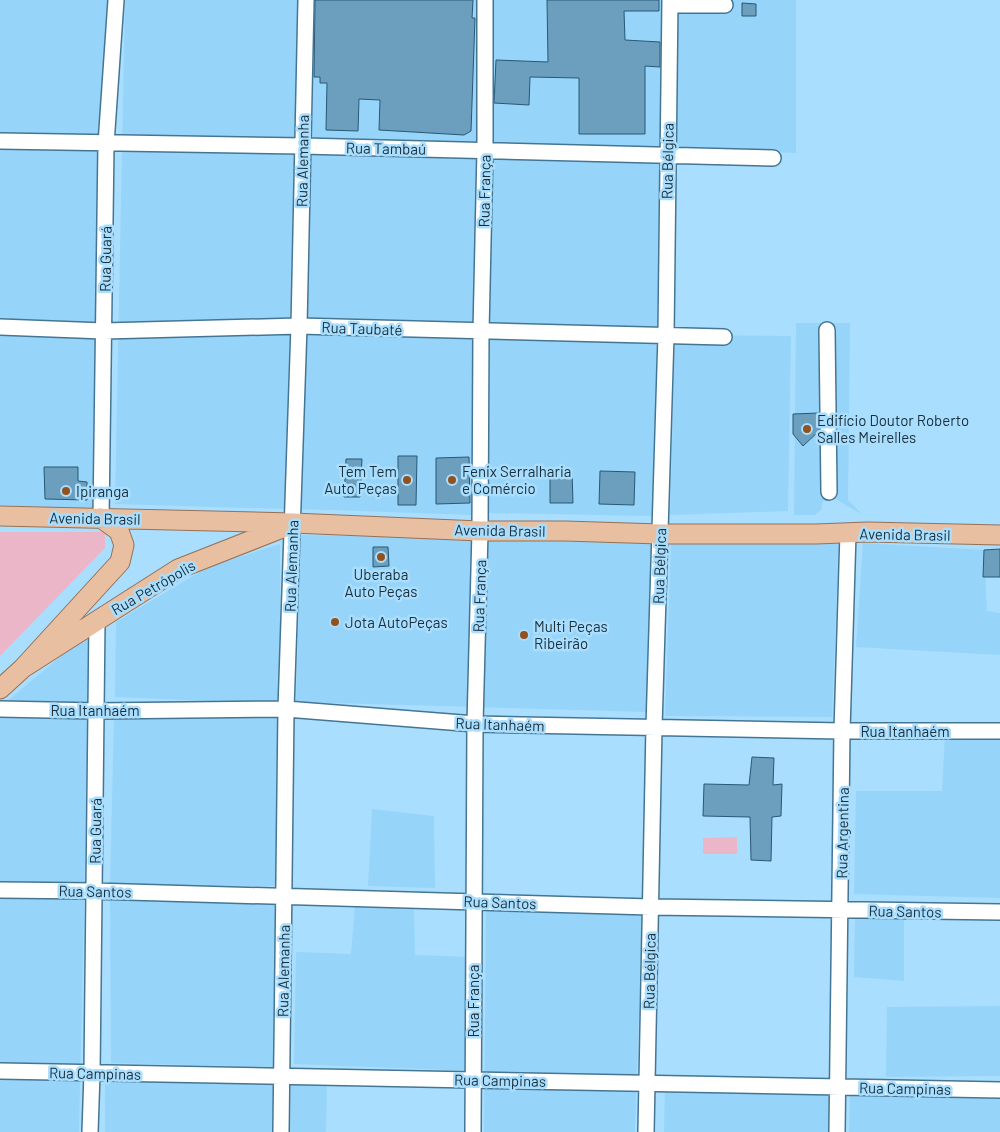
<svg xmlns="http://www.w3.org/2000/svg" width="1000" height="1132" font-family="Barlow,sans-serif">
<rect width="100%" height="100%" fill="#a9defe"/>
<!-- built -->
<path fill="#97d4f9" d="M0,0h107l-15,510 -92,-5z
M125,0h173l-13,509 -170,-5z
M314,0h164l-6,515 -171,-6z
M493,0h171l-11,516 -165,-3z
M676,0h120v153l-123,-5z
M796,323h54l-2,177 15,15 -27,-16 -13,2 -2,9 -6,5h-21z
M675,335l116,1 -3,175 -118,4z
M301,535l350,6 -4,171 -351,-10z
M839,540l-7,177 -167,-1 6,-173z
M863,543l121,7 3,61 13,2v42l-144,-8z
M280,544v160l-165,-7 1,-75 92,-55z
M90,632l-11,500h-79v-425z
M114,716l163,2 -1,168 -166,-1z
M945,736l55,1v161l-146,-4 2,-103h86z
M372,809l62,7 1,72 -67,-2z
M110,899l167,4 -3,164 -163,-4z
M355,907l59,1 1,47 59,2 -1,114 -179,-7 2,-112 55,2z
M486,910l156,3 -7,219h-151z
M855,916l49,1v64l-50,-4z
M1000,1006v70l-114,1 1,-70z
M274,1081l-1,51h-168v-50z
M327,1082l-1,50h-36l1,-49z
M665,1088l167,2 -2,42h-166z
M850,1096l150,3v33h-151z"/>
<!-- green -->
<path fill="#ebb6c8" d="M0,532h105v16l-105,108z
M737,837v17h-34v-16z"/>
<!-- building -->
<path fill="#6c9fbe" stroke="#275975" d="M315,0h158l-1,18h3l-4,113 -7,4 -85,-5 1,-30 -21,-1 -1,32 -32,-1 1,-47h-7v-6h-6z
M547,0h112v11h-35l1,29 35,2v25l-15,-1v68h-66v-56l-49,-1 -1,28 -35,-2 2,-43 52,2z
M742,3l14,1v12h-14z
M819,413v18l-16,15 -10,-12v-20z
M398,456h19l-1,49h-18z
M469,457l1,46 -34,1v-46z
M346,459h16l-2,38h-16z
M44,467h34v14l9,1v18l-42,-1z
M600,471l35,1 -1,33 -35,-1z
M550,472h22l1,31h-23z
M373,547h15l1,19 -16,1z
M1000,549v28h-17l1,-27z
M752,757l22,1 -1,27 9,-1 -1,32 -9,1 -1,44 -20,-1 -1,-43 -47,-1 1,-32 45,1z"/>
<g fill="none" stroke-linecap="round" stroke-linejoin="round">
<!-- minor casing -->
<g stroke="#447693" stroke-width="18">
<path id="minor" d="M670,5h55
M0,141l303,5 470,12
M0,327l104,4 195,-5 425,11
M827,330l2,162
M101,518l5,-374 10,-144
M0,709l97,2 189,-2 189,15 367,7h158
M0,890l94,1 557,16 349,5
M0,1071l1000,19
M90,1132l2,-59 5,-453
M281,1132l5,-423 13,-383 7,-326
M473,1132l2,-408 5,-193 1,-199 4,-182v-150
M646,1132l8,-405 12,-392 4,-335
M837,1132l5,-401 6,-198"/>
</g>
<!-- major casing -->
<g stroke="#967156" stroke-width="21">
<path id="major" d="M0,516l293,7 187,8h85l95,3h156l52,-2 132,3
M23,668l155,-99 107,-42
M0,689l23,-21 97,-106 4,-17 -5,-14 -18,-13"/>
</g>
<!-- minor -->
<use href="#minor" stroke="#fff" stroke-width="15"/>
<!-- major -->
<use href="#major" stroke="#e9bfa2" stroke-width="19"/>
</g>
<!-- markers -->
<g fill="#93521d" stroke="#a9defe" stroke-width="2">
<circle cx="807" cy="429" r="5"/>
<circle cx="407" cy="480" r="5"/>
<circle cx="452" cy="480" r="5"/>
<circle cx="66" cy="491" r="5"/>
<circle cx="381" cy="557" r="5"/>
<circle cx="335" cy="622" r="5"/>
<circle cx="524" cy="635" r="5"/>
</g>
<g text-anchor="middle" dominant-baseline="central" stroke-width="5" stroke-linejoin="round" paint-order="stroke">
<!-- street labels -->
<g font-size="15" fill="#192f3b" stroke="#a9defe">
<text transform="translate(386 148) rotate(1)">Rua Tambaú</text>
<text transform="translate(302 161) rotate(-89)">Rua Alemanha</text>
<text transform="translate(667 161) rotate(-89)">Rua Bélgica</text>
<text transform="translate(484 191) rotate(-89)">Rua França</text>
<text transform="translate(105 259) rotate(-89)">Rua Guará</text>
<text transform="translate(362 328) rotate(2)">Rua Taubaté</text>
<text transform="translate(95 518) rotate(1)">Avenida Brasil</text>
<text transform="translate(500 530) rotate(1)">Avenida Brasil</text>
<text transform="translate(905 534) rotate(1)">Avenida Brasil</text>
<text transform="translate(291 566) rotate(-88)">Rua Alemanha</text>
<text transform="translate(659 566) rotate(-88)">Rua Bélgica</text>
<text transform="translate(153 587) rotate(-30)">Rua Petrópolis</text>
<text transform="translate(479 596) rotate(-88)">Rua França</text>
<text x="95" y="710">Rua Itanhaém</text>
<text transform="translate(500 724) rotate(2)">Rua Itanhaém</text>
<text x="905" y="731">Rua Itanhaém</text>
<text transform="translate(95 831) rotate(-89)">Rua Guará</text>
<text transform="translate(842 833) rotate(-89)">Rua Argentina</text>
<text transform="translate(95 891) rotate(1)">Rua Santos</text>
<text transform="translate(500 902) rotate(2)">Rua Santos</text>
<text transform="translate(905 911) rotate(1)">Rua Santos</text>
<text transform="translate(283 971) rotate(-89)">Rua Alemanha</text>
<text transform="translate(649 971) rotate(-89)">Rua Bélgica</text>
<text transform="translate(473 1001) rotate(-90)">Rua França</text>
<text transform="translate(95 1073) rotate(1)">Rua Campinas</text>
<text transform="translate(500 1080) rotate(1)">Rua Campinas</text>
<text transform="translate(905 1088) rotate(1)">Rua Campinas</text>
</g>
<!-- poi labels -->
<g font-size="15" fill="#192f3b" stroke="#a9defe" text-anchor="start">
<text x="817" y="420">Edifício Doutor Roberto<tspan x="817" dy="17">Salles Meirelles</tspan></text>
<text x="397" y="471" text-anchor="end">Tem Tem<tspan x="397" dy="17">Auto Peças</tspan></text>
<text x="462" y="471">Fenix Serralharia<tspan x="462" dy="17">e Comércio</tspan></text>
<text x="76" y="491">Ipiranga</text>
<text x="381" y="574" text-anchor="middle">Uberaba<tspan x="381" dy="17">Auto Peças</tspan></text>
<text x="345" y="622">Jota AutoPeças</text>
<text x="534" y="626">Multi Peças<tspan x="534" dy="17">Ribeirão</tspan></text>
</g>
</g>
</svg>
